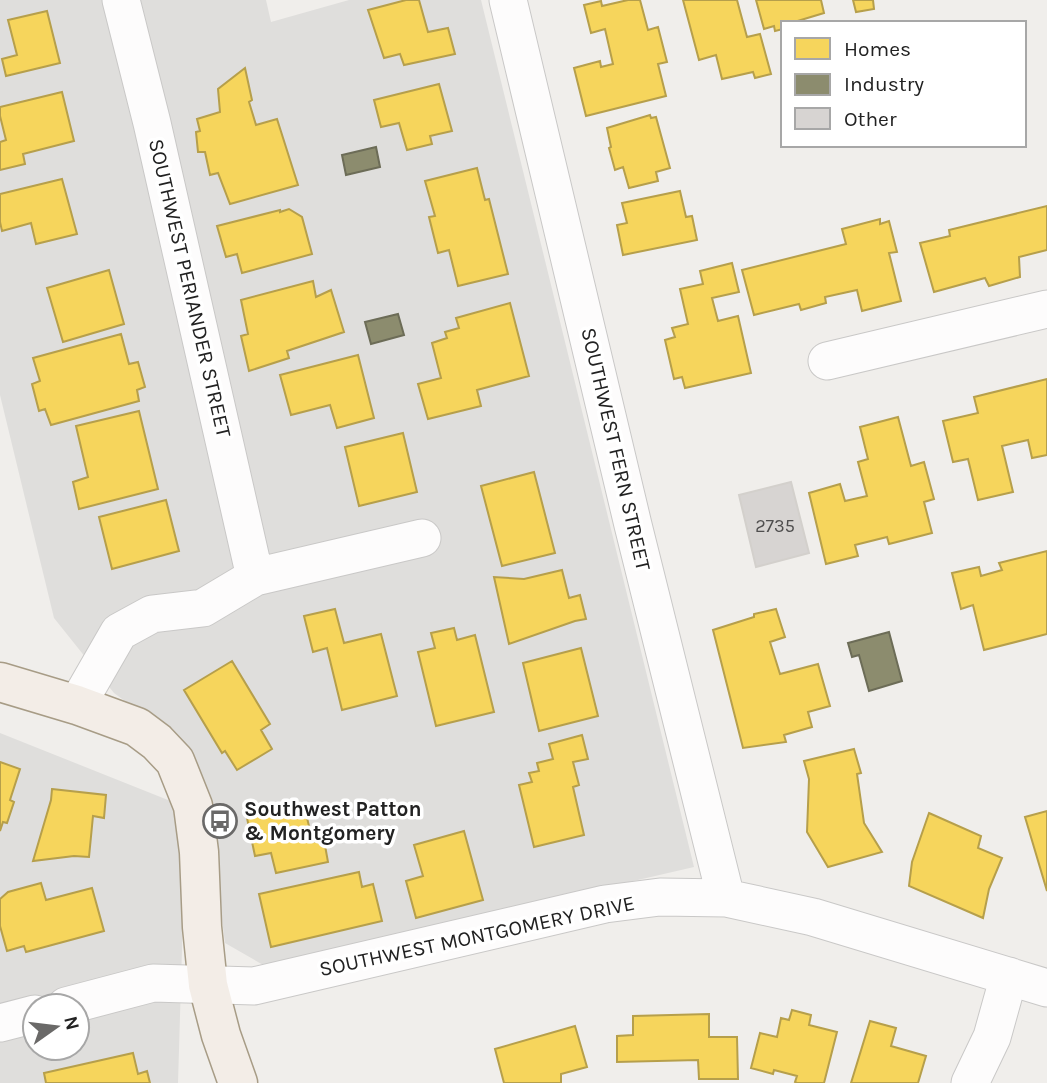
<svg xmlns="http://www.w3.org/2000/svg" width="1047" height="1083" font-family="Karla,sans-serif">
<rect width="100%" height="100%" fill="#f0eeeb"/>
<!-- residential -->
<path fill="#dfdedc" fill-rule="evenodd" d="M0,0h266l5,22 78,-22h132l213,867 -429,99 -40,-23 -19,-149 -32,-57 -60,-44 -60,-75 -54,-223z
M0,733l173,69 11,80 -6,201h-178zM35,1006h42v42h-42z"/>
<!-- homes -->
<path fill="#f6d55c" stroke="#b69f4b" stroke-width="2" d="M406,0h13l9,32 20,-4 7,26 -51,11 -4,-11 -16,4 -16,-48z
M628,0h12l8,30 10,-3 9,35 -9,2 8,32 -80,20 -12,-48 26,-7 1,6 12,-3 -8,-35 -14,4 -7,-28 17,-4 1,5z
M683,0h54l10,37 13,-3 11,40 -16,4 -2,-6 -31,7 -6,-24 -17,5z
M756,0h65l3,13 -33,10h-8v6l-8,2 -1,-5 -10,3z
M853,0h20l1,9 -18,3z
M47,11l13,52 -54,13 -4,-17 15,-4 -9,-35z
M245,68l7,32 -3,2 7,23 21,-6 21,66 -68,19 -12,-31 -8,2 -5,-23h-7l-2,-20 4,-1 -3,-12 23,-7 -2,-23z
M439,84l13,47 -22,5 2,8 -25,6 -8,-27 -18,4 -7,-27z
M62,92l12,49 -51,13 2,10 -25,6v-28l6,-2 -6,-24v-9z
M650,115l1,3 5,-1 14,51 -14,4 2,9 -29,7 -6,-21 -8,3 -6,-22 2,-1 -4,-19z
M477,168l8,32 4,-1 19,75 -50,12 -9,-36 -11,3 -9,-36 6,-1 -10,-35z
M62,179l15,55 -41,10 -5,-21 -29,8 -2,-9v-28z
M680,191l6,26 6,-1 5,24 -74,15 -6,-30 10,-2 -5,-20z
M1047,206v44l-28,7 1,20 -31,9 -4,-8 -51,14 -14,-49 30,-7 -1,-6z
M289,209l13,8 10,37 -70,19 -5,-19 -11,3 -9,-31 63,-16v2z
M880,219v5l9,-3 8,31 -8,1 12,48 -39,10 -5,-21 -32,7 1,6 -25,7 -2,-6 -45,11 -12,-45 104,-26 -4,-15z
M732,263l7,29 -27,6 6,23 20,-5 13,57 -66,15 -3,-11 -8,2 -9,-39 10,-3 -3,-9 16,-4 -8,-35 23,-5 -3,-13z
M109,270l15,54 -61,18 -16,-54z
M313,281l3,16 15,-7 13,42 -57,19 2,7 -40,13 -8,-35 7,-2 -7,-34z
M510,303l19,73 -52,14 4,16 -53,13 -10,-35 23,-6 -9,-35 15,-5 -2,-6 14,-4 -3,-10z
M121,334l8,30 9,-2 7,25 -8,3 2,11 -88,24 -6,-16 -6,2 -7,-27 8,-3 -7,-23z
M358,355l16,63 -37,10 -7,-23 -39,10 -11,-40z
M1047,379v76l-15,3 -4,-18 -26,6 11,46 -35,8 -10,-41 -15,3 -10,-41 35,-8 -4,-16z
M139,411l19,78 -79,20 -6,-27 15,-5 -12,-51z
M898,417l13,49 13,-4 10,37 -10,3 8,31 -43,11 -2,-7 -32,8 3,11 -32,8 -17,-71 31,-9 5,17 22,-5 -9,-34 10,-3 -8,-32z
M403,433l14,59 -58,14 -14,-59z
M534,472l21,81 -53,13 -21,-80z
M166,500l13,51 -67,18 -13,-52z
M1047,551v83l-63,16 -11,-45 -12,4 -9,-36 27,-6 2,9 21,-6 -3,-7z
M562,570l7,28 11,-3 6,24 -11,2 -66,23 -15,-67 30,2z
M335,609l9,34 37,-9 16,62 -55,14 -15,-62 -14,4 -9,-36z
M776,609l9,28 -15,5 10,32 38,-10 12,42 -22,6 4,15 -28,8 2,7 -43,6 -30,-118 41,-13v-3z
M454,628l3,12 18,-5 19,77 -58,14 -18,-74 17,-4 -4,-15z
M581,648l17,68 -59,15 -16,-68z
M232,661l38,63 -9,6 11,19 -35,21 -12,-19 -3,2 -38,-63z
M582,735l6,24 -15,3 6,23 -6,2 11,48 -50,12 -15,-62 13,-3 -3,-9 10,-2 -2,-8 16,-4 -4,-15z
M854,749l7,24 -4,1 7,49 18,29 -54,15 -21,-35 2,-53 -5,-18z
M0,762l20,7 -10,31 4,2 -7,21 -4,-1 -3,9z
M52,789l54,6 -2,23 -11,-2 -4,41 -15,-1 -41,5 18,-61z
M304,806l9,36 11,-2 4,22 -52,11 -5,-20 -16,3 -8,-38z
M1047,811v80l-22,-74z
M929,813l52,23 -3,12 24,10 -13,31 -6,29 -74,-32 3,-24z
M464,831l19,69 -67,18 -10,-37 17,-5 -9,-31z
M359,872l3,15 11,-3 9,37 -111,26 -12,-53z
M41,883l5,17 46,-12 12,43 -78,21 -2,-6 -17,5 -7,-25v-27l8,-7z
M792,1010l19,5 -2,10 28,7 -13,51h-27l-2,-1 2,-6 -23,-6 -1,4 -22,-6 9,-35 17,4 4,-19 8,2z
M709,1014v23h28l1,42h-39l-1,-19 -81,2v-26l16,-1v-19z
M870,1021l26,7 -5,18 35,10 -8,27h-67z
M575,1026l12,41 -26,7v9h-57l-9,-34z
M133,1053l5,21 9,-3 3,12h-104l-2,-10z"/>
<!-- industry -->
<path fill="#8c8c6e" stroke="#6c6c57" stroke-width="2" d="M376,147l4,20 -34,8 -4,-20z
M398,314l6,21 -33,9 -6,-22z
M889,632l13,49 -33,10 -10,-36 -7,2 -4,-14z"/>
<!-- building -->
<path fill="#d7d4d2" stroke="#d3d0cc" stroke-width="2" d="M791,482l18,71 -53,14 -17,-72z"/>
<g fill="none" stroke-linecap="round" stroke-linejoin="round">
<!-- minor casing -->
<g stroke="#c9c8c7" stroke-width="39">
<path id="minor" d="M121,0l31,123 103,454
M508,0l125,525 93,373
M827,361l220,-52
M77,705l42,-73 33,-18 51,-6 52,-31 167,-39
M66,1006l87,-23 101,3 351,-82 55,-7 66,1 87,19 234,71
M0,1023l35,-9
M970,1083l22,-46 17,-61"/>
</g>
<!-- major casing -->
<g stroke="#a79c86" stroke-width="41">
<path id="major" d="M0,682l77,23 60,22 20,15 18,19 18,45 6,46 3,75 6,58 13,50 17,48"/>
</g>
<!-- minor -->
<use href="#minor" stroke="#fdfcfc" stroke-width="37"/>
<!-- major -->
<use href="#major" stroke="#f3ede7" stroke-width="38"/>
</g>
<!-- icons -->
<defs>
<g id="bus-ring" transform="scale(1.75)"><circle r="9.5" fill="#fff" stroke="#6a6968" stroke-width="1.5"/><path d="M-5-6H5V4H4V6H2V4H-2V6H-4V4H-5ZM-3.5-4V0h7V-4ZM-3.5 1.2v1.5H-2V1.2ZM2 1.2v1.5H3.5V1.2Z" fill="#6a6968"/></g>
</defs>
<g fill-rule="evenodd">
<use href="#bus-ring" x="220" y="821"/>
</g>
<g text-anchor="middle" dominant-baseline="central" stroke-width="7" stroke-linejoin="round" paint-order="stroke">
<!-- number labels -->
<g font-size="18" fill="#4f4e4e">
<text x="775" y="526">2735</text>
</g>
<!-- street labels -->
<g font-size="21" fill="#222" stroke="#fff">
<text transform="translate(190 288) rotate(77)">SOUTHWEST PERIANDER STREET</text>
<text transform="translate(616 449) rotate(77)">SOUTHWEST FERN STREET</text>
<text transform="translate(477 936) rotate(-12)">SOUTHWEST MONTGOMERY DRIVE</text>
</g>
<!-- poi labels -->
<g font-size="21" font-weight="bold" fill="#222" stroke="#fff" text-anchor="start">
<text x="244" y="809">Southwest Patton<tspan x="244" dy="24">&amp; Montgomery</tspan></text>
</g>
</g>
<!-- legend -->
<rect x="781" y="21" width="245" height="126" fill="#ffffff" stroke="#a7a7a7" stroke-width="2"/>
<rect x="795" y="38" width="35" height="21" fill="#f6d55c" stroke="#a7a7a7" stroke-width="2"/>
<text x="844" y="56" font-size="21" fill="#222222">Homes</text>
<rect x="795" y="74" width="35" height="21" fill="#8c8c6e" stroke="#a7a7a7" stroke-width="2"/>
<text x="844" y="91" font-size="21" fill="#222222">Industry</text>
<rect x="795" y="108" width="35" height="21" fill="#d7d4d2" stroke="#a7a7a7" stroke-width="2"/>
<text x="844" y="126" font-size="21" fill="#222222">Other</text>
<!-- north arrow -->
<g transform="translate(56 1027) rotate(76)"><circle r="33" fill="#ffffff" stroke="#a7a7a7" stroke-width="2"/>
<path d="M0-5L12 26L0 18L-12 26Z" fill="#6a6968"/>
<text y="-10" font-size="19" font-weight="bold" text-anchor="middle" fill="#222222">N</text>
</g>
</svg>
